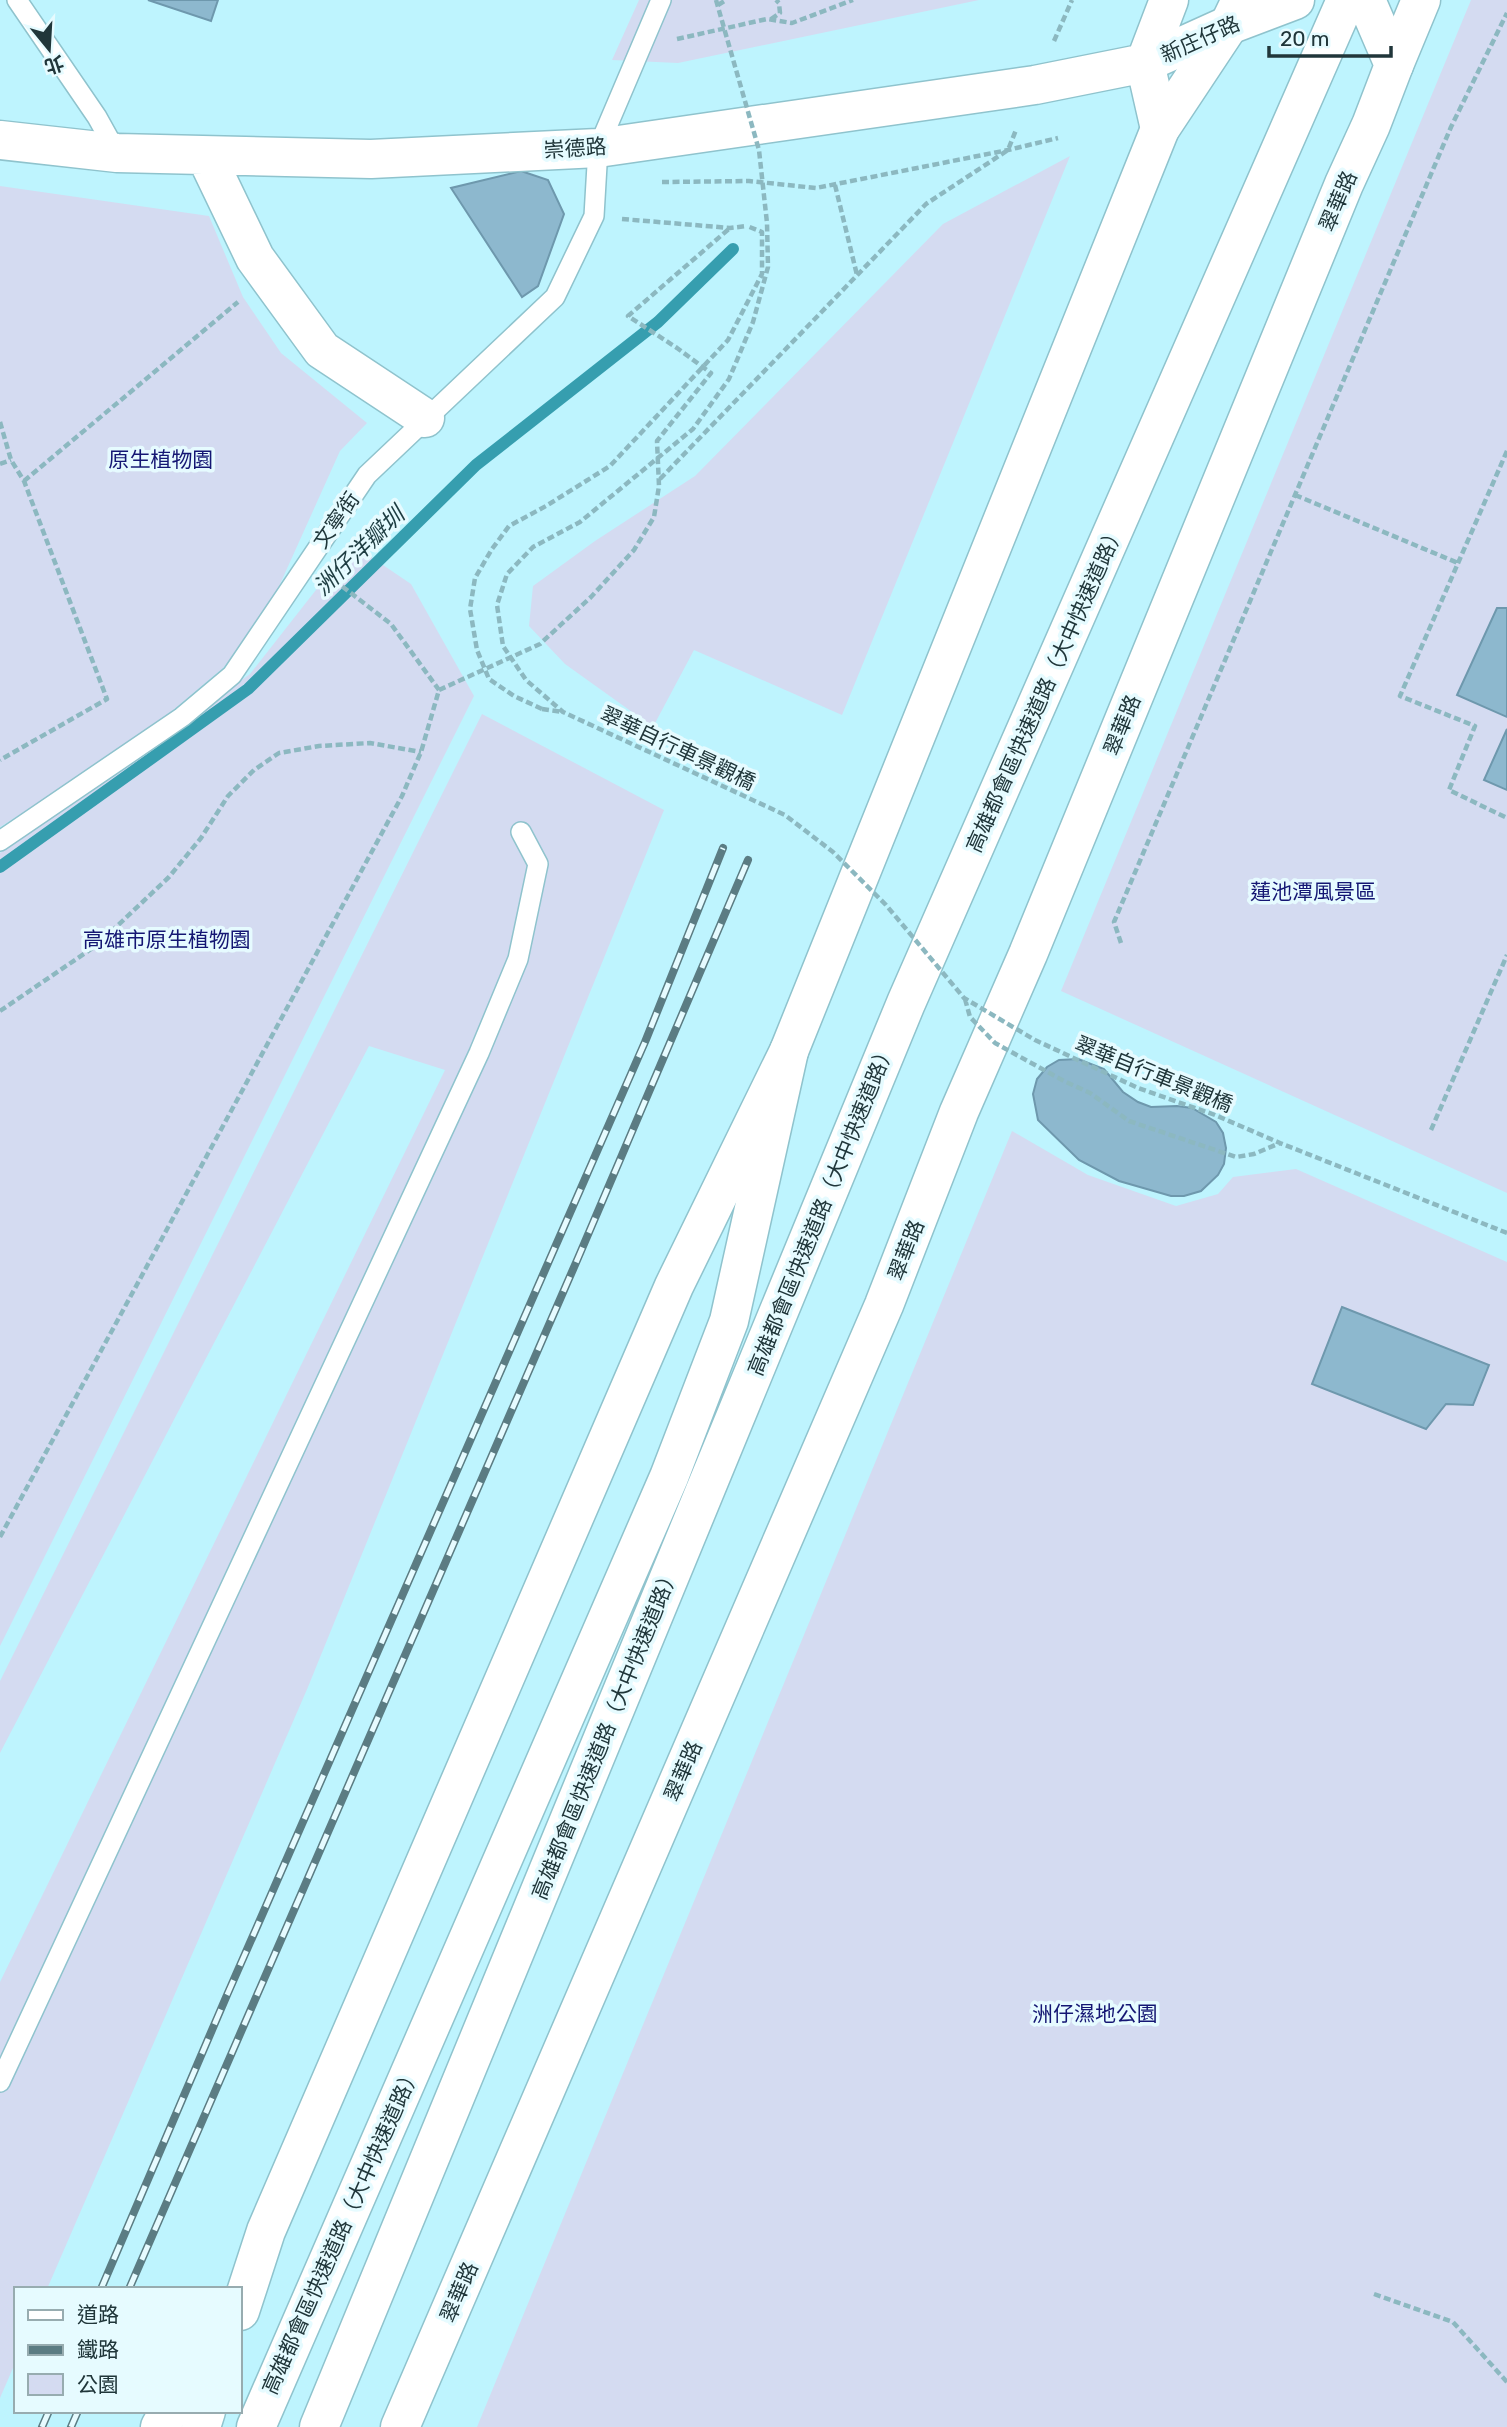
<svg xmlns="http://www.w3.org/2000/svg" width="1507" height="2427" font-family="Rubik,'Noto Sans TC',sans-serif">
<rect width="100%" height="100%" fill="#bef4fe"/>
<!-- green -->
<path fill="#d4dbf1" d="M639,0h340l-301,63 -66,-3z
M1471,0h36v1193l-446,-202z
M1070,156l-228,559 -148,-65 -41,77 -88,-63 -36,-38 4,-40 62,-45 100,-65 248,-252z
M0,186l209,30 34,81 38,56 86,70 -27,28 -73,162 -44,55 -90,76 -133,83z
M352,544l59,40 63,112 -474,950v-793l250,-179z
M482,714l182,96 -356,877 -261,602h-31v72l-16,37v-416l445,-912 -76,-24 -369,707v-72z
M1012,1131l76,44 88,31 42,-12 15,-17 63,-8 211,93v1165h-1030z"/>
<g fill="none" stroke-linecap="round" stroke-linejoin="round">
<!-- stream -->
<path stroke="#369eaf" stroke-width="12" d="M0,867l248,-178 228,-224 182,-143 75,-73"/>
</g>
<!-- building -->
<path fill="#8db8ce" stroke="#6e98ad" stroke-width="2" d="M148,0h70l-7,21z
M521,171l27,9 16,34 -26,72 -16,11 -71,-109z
M1497,608h10v109l-50,-22z
M1507,729v61l-23,-10z
M1078,1059l26,10 19,23 15,10 13,5 26,-1 15,2 24,14 7,11 3,15 -2,16 -6,11 -17,16 -17,5h-13l-52,-15 -40,-21 -41,-40 -5,-26 4,-15 10,-12 12,-7z
M1342,1307l147,58 -16,40 -27,-1 -20,25 -114,-45z"/>
<g fill="none" stroke-linecap="round" stroke-linejoin="round">
<!-- lane casing -->
<g stroke="#8fc3cd" stroke-width="22">
<path id="lane" d="M17,0l80,117 20,36
M0,841l182,-124 50,-42 135,-200 188,-178 39,-81 4,-68 63,-148
M0,2082l479,-1029 39,-94 20,-95 -17,-32"/>
</g>
<!-- street casing -->
<g stroke="#8fc3cd" stroke-width="41">
<path id="street" d="M1394,65l27,-65
M1160,129l-15,-66 24,-63
M0,140l117,13 254,6 227,-11 437,-63 110,-22 84,-38 66,-25
M206,156l49,102 67,92 103,68
M160,2427l9,-16"/>
</g>
<!-- primary casing -->
<g stroke="#8fc3cd" stroke-width="41">
<path id="primary" d="M240,2311l26,-80 408,-945 115,-235 371,-922 69,-104 12,-25
M201,2427l5,-16
M400,2427l484,-1122 75,-193 69,-158 316,-770 27,-59 23,-60 -28,-65"/>
</g>
<!-- highway casing -->
<g stroke="#8fc3cd" stroke-width="41">
<path id="highway" d="M256,2427l413,-950 60,-156 60,-270
M319,2427l587,-1424 440,-1003"/>
</g>
<!-- path -->
<path stroke="#8cb8c0" stroke-width="4.5" stroke-dasharray="7 3.5" stroke-linecap="butt" d="M718,5l8,-5
M771,19l9,-6 -1,-10 -3,-3
M677,39l90,-20 25,4 61,-23
M1054,41l18,-41
M662,182l87,-1 67,7 192,-38 50,-12
M835,185l22,90
M622,219l108,9 17,-2
M0,422l11,38 13,21 83,218 -107,61
M1507,451l-107,245 75,30 -26,64 58,28
M0,464l11,-4
M660,479l266,-275 82,-54 8,-20
M24,481l214,-179
M1295,495l163,68
M334,580l57,44 48,66
M542,709l21,3
M1121,943l-7,-21 337,-795 56,-114
M0,1011l97,-66 72,-68 32,-39 27,-42 26,-26 25,-17 40,-7 51,-3 51,9
M1431,1130l76,-175
M0,1537l402,-741 19,-44 18,-62 101,-46 51,-47 43,-47 20,-33 5,-31 -2,-45 54,-68 -34,-25 -49,-32 102,-88
M1374,2294l79,28 54,60"/>
<!-- lane -->
<use href="#lane" stroke="#fff" stroke-width="19"/>
<!-- street -->
<use href="#street" stroke="#fff" stroke-width="38"/>
<!-- primary -->
<use href="#primary" stroke="#fff" stroke-width="38"/>
<!-- highway -->
<use href="#highway" stroke="#fff" stroke-width="38"/>
<!-- rail casing -->
<g stroke="#5b7c83" stroke-width="8">
<path id="rail" d="M101,2289l126,-294 418,-953 78,-194
M129,2289l449,-1031 170,-398
M42,2427l7,-16
M71,2427l7,-16"/>
</g>
<!-- rail -->
<use href="#rail" stroke="#e6fbff" stroke-width="5" stroke-dasharray="16" stroke-linecap="butt"/>
<!-- path-bridge -->
<path stroke="#8cb8c0" stroke-width="4.5" stroke-dasharray="7 3.5" stroke-linecap="butt" d="M716,0l43,150 8,73 1,44 -15,55 -24,57 -36,50 -113,93 -47,25 -26,27 -10,31 6,41 23,34 37,32 222,103 48,37 53,53 78,93 71,42 103,48 77,27 65,28 227,90
M542,709l-28,-13 -25,-17 -12,-29 -7,-41 5,-31 17,-29 17,-23 37,-20 64,-40 118,-126 34,-66v-42l-15,-6
M965,999l5,18 25,26 69,38 26,12 39,28 107,36 18,-3 26,-11"/>
</g>
<g text-anchor="middle" dominant-baseline="central" stroke-width="7" stroke-linejoin="round" paint-order="stroke">
<!-- street labels -->
<g font-size="21" fill="#20363a" stroke="#e6fbff">
<text transform="translate(1200 39) rotate(-24)">新庄仔路</text>
<text transform="translate(575 148) rotate(-4)">崇德路</text>
<text transform="translate(1338 201) rotate(-67)">翠華路</text>
<text transform="translate(336 520) rotate(-55)">文寧街</text>
<text transform="translate(1045 688) rotate(-66)">高雄都會區快速道路（大中快速道路）</text>
<text transform="translate(1122 725) rotate(-68)">翠華路</text>
<text transform="translate(678 748) rotate(25)">翠華自行車景觀橋</text>
<text transform="translate(1154 1074) rotate(22)">翠華自行車景觀橋</text>
<text transform="translate(821 1209) rotate(-68)">高雄都會區快速道路（大中快速道路）</text>
<text transform="translate(906 1250) rotate(-69)">翠華路</text>
<text transform="translate(605 1733) rotate(-68)">高雄都會區快速道路（大中快速道路）</text>
<text transform="translate(683 1771) rotate(-67)">翠華路</text>
<text transform="translate(341 2230) rotate(-66)">高雄都會區快速道路（大中快速道路）</text>
<text transform="translate(459 2292) rotate(-67)">翠華路</text>
</g>
<!-- park labels -->
<g font-size="21" fill="#141673" stroke="#e6fbff">
<text x="161" y="459">原生植物園</text>
<text x="1313" y="891">蓮池潭風景區</text>
<text x="167" y="939">高雄市原生植物園</text>
<text x="1095" y="2013">洲仔濕地公園</text>
</g>
<!-- water labels -->
<g font-size="23" font-style="italic" fill="#1e3d42" stroke="#e6fbff">
<text transform="translate(359 551) rotate(-44)">洲仔洋瓣圳</text>
</g>
</g>
<!-- legend -->
<rect x="14" y="2287" width="228" height="126" fill="#e6fbff" stroke="#97acb0" stroke-width="2"/>
<rect x="28" y="2310" width="35" height="10" fill="#ffffff" stroke="#97acb0" stroke-width="2"/>
<text x="77" y="2322" font-size="21" fill="#20363a">道路</text>
<rect x="28" y="2345" width="35" height="10" fill="#5b7c83" stroke="#97acb0" stroke-width="2"/>
<text x="77" y="2357" font-size="21" fill="#20363a">鐵路</text>
<rect x="28" y="2374" width="35" height="21" fill="#d4dbf1" stroke="#97acb0" stroke-width="2"/>
<text x="77" y="2392" font-size="21" fill="#20363a">公園</text>
<!-- north arrow -->
<g transform="translate(49 49) rotate(162)" stroke="#e6fbff" stroke-width="5" paint-order="stroke">
<path d="M0-5L12 26L0 18L-12 26Z" fill="#20363a"/>
<text y="-10" font-size="19" font-weight="bold" text-anchor="middle" fill="#20363a">北</text>
</g>
<!-- scale -->
<path d="M1269 46v10h122v-10" fill="none" stroke="#20363a" stroke-width="3.5"/>
<text x="1280" y="46" font-size="21" fill="#20363a" stroke="#e6fbff" stroke-width="5" paint-order="stroke">20 m</text>
</svg>
